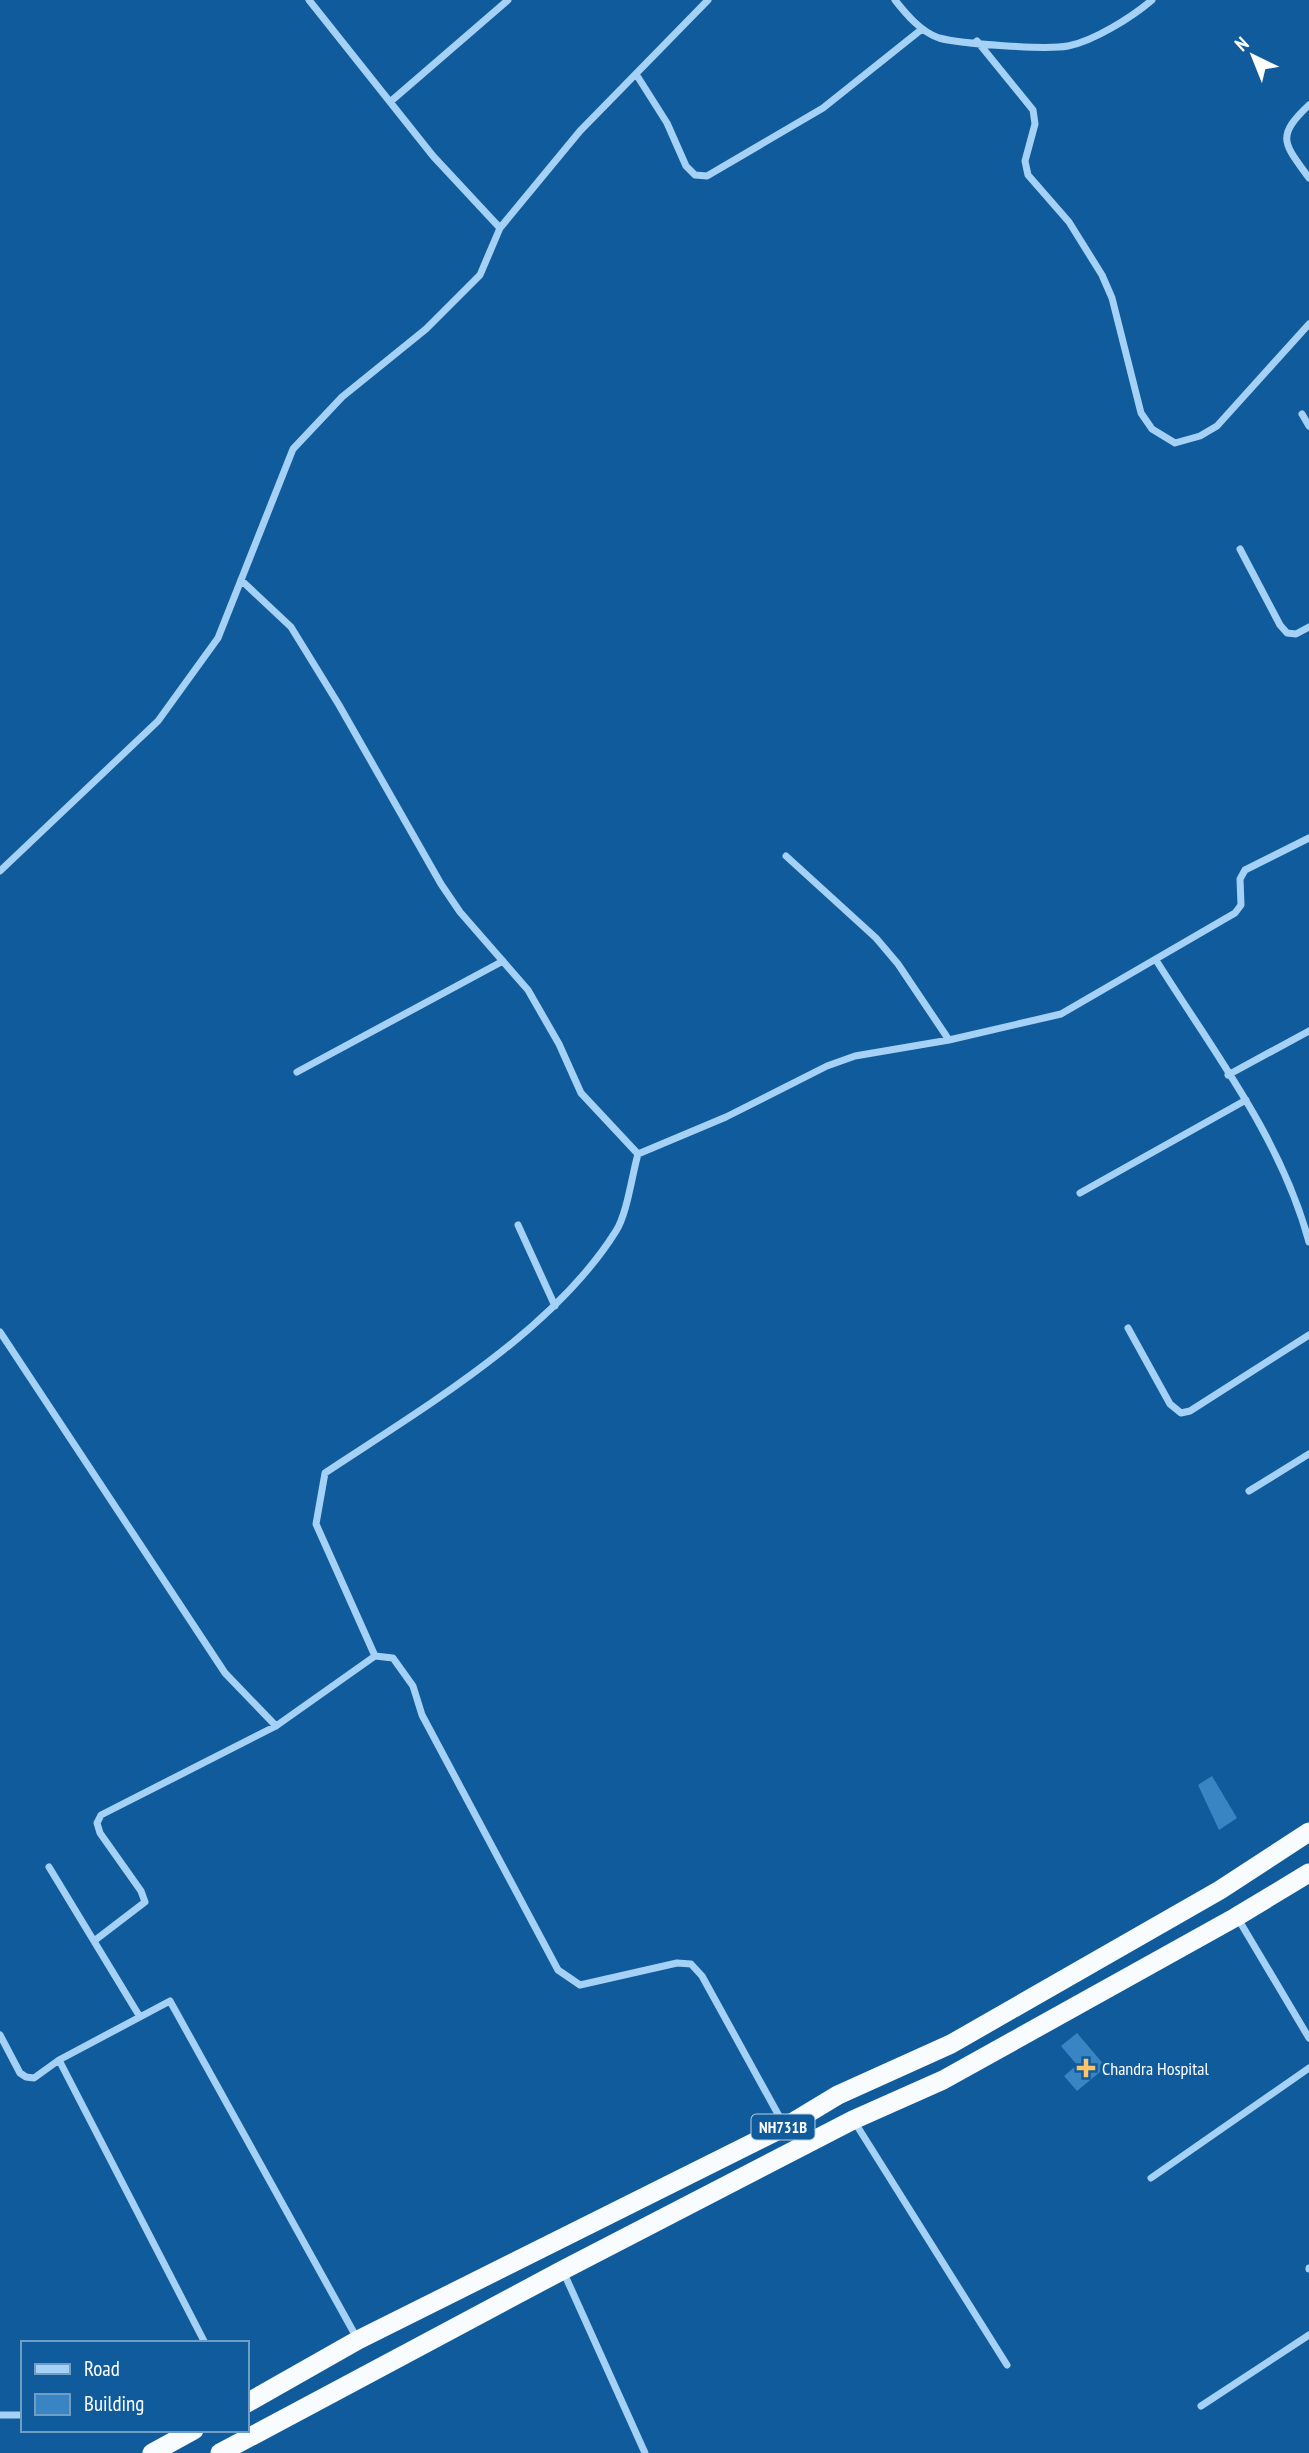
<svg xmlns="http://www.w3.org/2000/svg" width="1309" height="2453" font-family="'PT Sans Narrow',sans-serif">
<rect width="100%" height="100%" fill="#105b9c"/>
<!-- building -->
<path fill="#3985c3" d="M1212,1776l25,42 -18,12 -21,-45z
M1077,2033l29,34 -29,24 -13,-15 13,-11 -16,-19z"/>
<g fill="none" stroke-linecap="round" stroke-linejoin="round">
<!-- minor -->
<path stroke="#a4d1f5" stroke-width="7" d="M309,0l124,156 67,72
M895,0c11,14 26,32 44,38 22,6 107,12 129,8 26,-5 64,-29 84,-46
M977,41l56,69 2,14 -10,37 3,14 41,47 33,53 10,23 29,115 11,16 23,14 25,-7 17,-10 92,-102
M636,74l31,49 19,43 9,9 12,1 116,-68 99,-79
M390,102l118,-102
M1309,105c-34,32 -25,38 0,73
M1302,414l7,12
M1240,549l40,76 7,8 9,1 13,-7
M241,580l50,47 48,78 102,179 19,28 68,78 31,54 22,49 57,61c-6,21 -11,60 -22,77 -63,101 -193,177 -291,242l-9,51 59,132
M786,856l90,82 22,26 51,76
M0,871l158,-150 60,-83 75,-189 49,-52 84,-68 54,-54 20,-47 80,-97 128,-131
M1156,960c57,91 125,178 153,282
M297,1072l206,-111
M1228,1075l81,-44
M638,1154l88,-37 101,-51 28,-10 94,-16 112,-26 174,-101 6,-8 -1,-26 5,-9 64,-32
M1080,1193l166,-93
M518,1225l37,81
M1128,1328l42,76 11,9 9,-2 119,-76
M0,1332l225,341 51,53
M1249,1491l60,-37
M49,1867l91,150
M1237,1917l72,121
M94,1941l51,-39 -4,-11 -41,-58 -3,-10 4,-8 175,-89 99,-70 18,2 20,28 9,29 136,255 22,15 97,-22 14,1 11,12 82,149
M0,2035l20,38 6,4 8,1 25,-18 111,-59 188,339
M59,2060l146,283
M854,2121l153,244
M1151,2178l158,-110
M1309,2268v1
M563,2271l82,182
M1201,2406l108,-71
M0,2415h23"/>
<!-- trunk -->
<path stroke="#f8fcff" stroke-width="19" d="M247,2403l111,-63 427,-213 53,-32 113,-51 269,-154 89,-58
M152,2453l42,-23
M220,2453l343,-183 290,-150 90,-40 293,-163 73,-44"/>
</g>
<!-- markers -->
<path fill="#ffc468" stroke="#105b9c" stroke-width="2.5" d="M1082.5 2057.5h7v7h7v7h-7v7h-7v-7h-7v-7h7z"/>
<g text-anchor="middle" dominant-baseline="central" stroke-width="6" stroke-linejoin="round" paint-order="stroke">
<!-- shield labels -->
<rect fill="#105b9c" stroke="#b7cee1" stroke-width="2" x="751.5" y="2114.5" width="63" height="25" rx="5"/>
<g font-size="16" font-weight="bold" fill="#fff">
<text x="783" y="2127">NH731B</text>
</g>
<!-- poi labels -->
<g font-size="18" fill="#fff" stroke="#105b9c" text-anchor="start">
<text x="1102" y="2068">Chandra Hospital</text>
</g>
</g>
<!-- legend -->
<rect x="21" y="2341" width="228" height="91" fill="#105b9c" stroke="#709dc4" stroke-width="2"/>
<rect x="35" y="2364" width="35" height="10" fill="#a4d1f5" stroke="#709dc4" stroke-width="2"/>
<text x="84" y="2376" font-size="21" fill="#ffffff">Road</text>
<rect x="35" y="2394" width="35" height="21" fill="#3985c3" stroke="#709dc4" stroke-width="2"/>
<text x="84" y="2411" font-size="21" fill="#ffffff">Building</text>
<!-- north arrow -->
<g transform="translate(1253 56) rotate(317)" stroke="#105b9c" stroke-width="5" paint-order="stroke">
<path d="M0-5L12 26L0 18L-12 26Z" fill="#ffffff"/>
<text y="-10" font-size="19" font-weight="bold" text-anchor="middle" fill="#ffffff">N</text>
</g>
</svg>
